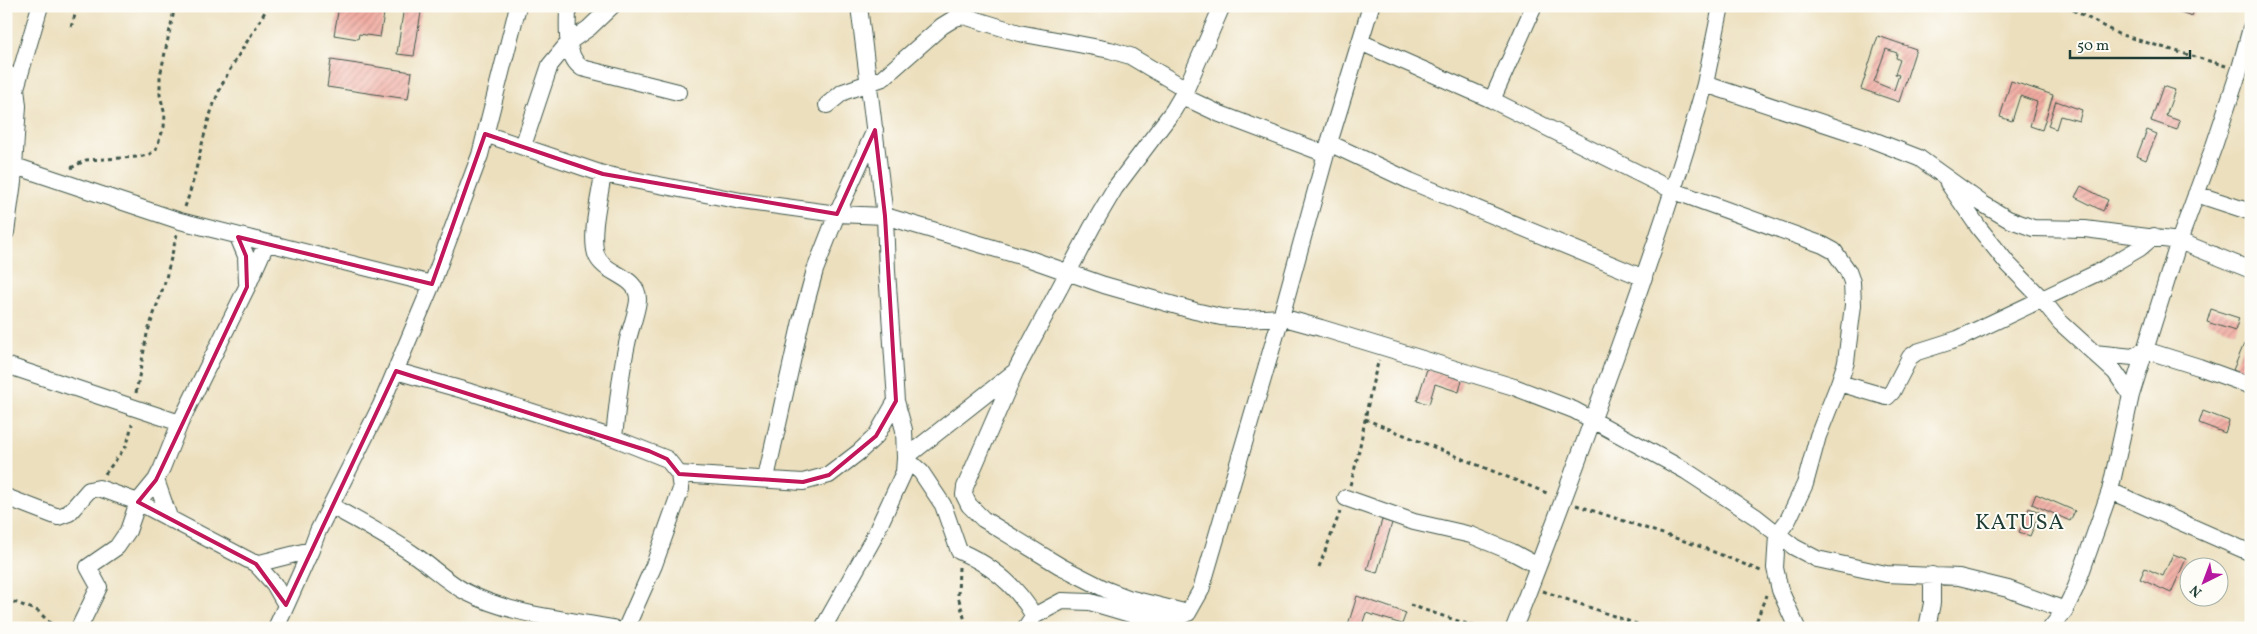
<svg xmlns="http://www.w3.org/2000/svg" width="2257" height="634" font-family="Vollkorn,serif">
<defs>
<pattern id="building-hatch" width="6" height="6" patternUnits="userSpaceOnUse" patternTransform="scale(1.25)"><rect width="6" height="6" fill="#f1aba1"/><path d="M-1 1l2-2M0 6l6-6M5 7l2-2" fill="none" stroke="#c38c84"/></pattern>
</defs>
<rect width="100%" height="100%" fill="#fdfcf7"/>
<filter id="ink" filterUnits="userSpaceOnUse"><feTurbulence type="fractalNoise" baseFrequency=".02" numOctaves="2"/><feDisplacementMap in="SourceGraphic" scale="10" xChannelSelector="R" yChannelSelector="G"/><feConvolveMatrix kernelMatrix="1 2 1 2 8 2 1 2 1" color-interpolation-filters="sRGB"/></filter>
<filter id="wash" filterUnits="userSpaceOnUse"><feTurbulence type="fractalNoise" baseFrequency=".0096" numOctaves="4" result="noise"/><feDisplacementMap in="SourceGraphic" scale="20" xChannelSelector="R" yChannelSelector="G"/><feGaussianBlur stdDeviation="1.12" result="paint"/><feColorMatrix in="noise" values="0 0 0 0 0 0 0 0 0 0 0 0 0 0 0 0 0 1.4 0 .05"/><feComposite in="paint" operator="in"/></filter>
<g filter="url(#wash)">
<rect width="100%" height="100%" fill="#ecdfbd"/>
<g id="blocks">
<!-- building -->
<path fill="url(#building-hatch)" fill-rule="evenodd" d="M339,6l46,2 -5,29 -21,-3 -1,5 -24,-4z
M404,6h18l-8,50 -17,-2z
M2169,6h26l-3,10 -23,-8z
M1878,36l38,13 -17,53 -38,-13zM1886,49l11,4 -1,5 4,2 -5,14 4,1 -5,15 -20,-8z
M331,60l81,12 -4,27 -81,-12z
M2011,81l42,14 -11,35 -12,-4 7,-24 -17,-6 -8,25 -12,-4z
M2163,86l12,4 -9,26 14,5 -3,9 -26,-9z
M2056,101l26,9 -3,11 -19,-5 -4,13 -8,-3z
M2147,130l10,4 -11,26 -9,-4z
M2081,186l27,14 -5,11 -28,-14z
M2211,309l28,9 -4,13 -28,-9z
M2244,344l7,3v13l-6,15 -12,-5z
M1427,369l35,11 -3,12 -24,-8 -6,20 -12,-3z
M2203,411l26,10 -4,12 -26,-10z
M2036,494l39,17 -5,10 -38,-17z
M2029,508l11,4 -10,24 -11,-4z
M1382,520l10,3 -15,50 -10,-3z
M2173,554l13,5 -15,34 -31,-14 5,-11 18,8z
M1357,596l49,17 -4,11 -36,-11 -5,15h-14z"/>
</g>
</g>
<g filter="url(#ink)">
<use href="#blocks" fill-opacity="0" stroke="#3e5549" stroke-width="1"/>
<g fill="none" stroke-linecap="round" stroke-linejoin="round">
<!-- minor casing -->
<g stroke="#3e5549" stroke-width="18">
<path id="minor" d="M568,6c0,19 -4,50 14,62l96,24
M1360,42l132,58 182,91 149,54 11,6 14,20 4,11 1,23 -7,57 -7,21 -21,53 -13,48 -17,36 -11,15 -2,33 5,22 17,38
M6,72l10,16 2,18 -5,76 -7,50
M1705,84l16,-78
M16,88l24,-82
M1182,96l38,18 106,40
M1492,100l42,-94
M827,105l16,-13 40,-14 59,-52 13,-8 9,-2 55,17 91,17 20,6 56,33
M485,134l118,40 138,27 96,13 48,2 142,42 77,27 91,26 26,6 23,2 37,-2 40,11 193,59 60,23 112,61 70,46 38,30 23,12 69,15 73,3 49,12 57,21
M1329,143l81,38 234,97
M523,146l27,-81 19,-23 20,-14 23,-22
M6,163l174,58 252,63
M603,174c-3,22 -13,59 -7,80 7,21 42,21 42,45 0,11 -9,33 -11,45 -7,31 -10,63 -13,94
M1948,183l31,45 29,36 33,34 19,24 55,50 16,23
M2196,194l55,18
M238,237l8,19 1,27
M2094,353l39,4 12,-7 54,17 52,19
M6,365l174,58
M396,371l74,21 144,46 53,21 12,15 2,15 -27,76 -28,63
M1013,373l-108,85 16,14 22,33 16,46c32,14 58,35 75,65
M1839,383l48,14 5,-5 18,-35 7,-5 41,-13 139,-66 43,-25 14,-12
M679,474l124,8 26,-7 30,-23 17,-16 20,-35
M766,478l35,-157 14,-51 22,-56 38,-84
M156,480l14,40
M2110,491l141,62
M6,497l52,20 11,-4 20,-23 10,-2 39,14 118,62 55,-14 7,-19 63,-126 51,-121 48,-129 38,-149
M1346,498l68,24 57,13 41,17 26,14
M331,506c28,15 56,30 82,48 18,12 34,28 53,38 45,23 97,27 147,36
M256,564l18,20 12,21
M1188,613l-60,-15 -21,-8 -47,-24 -77,-47 -14,-14 -5,-10 1,-8 50,-115 77,-145 23,-39 58,-77 13,-22 36,-83
M79,628l20,-41 -11,-20 29,-20 11,-16 10,-29 18,-22 6,-12 18,-45 67,-136 19,-43
M276,628l35,-78
M823,628l50,-89 31,-67 1,-14 -1,-28 -8,-29 -9,-130 -2,-55 -26,-210
M1026,628l8,-12 28,-15 28,1 64,19 16,1 18,-9 13,-23 80,-273 48,-174 42,-137
M1514,628c37,-94 72,-189 106,-284 31,-86 61,-172 85,-260l160,53 54,21 64,46 25,15 25,9 52,1 94,12 72,29
M1927,628l5,-25v-28
M2051,628l14,-18 11,-23 34,-96 21,-96 48,-154 35,-95 26,-78 11,-40"/>
</g>
<!-- path -->
<path stroke="#3e5549" stroke-width="3" stroke-dasharray="4 4" stroke-linecap="butt" d="M2066,6l52,28 108,32
M71,27l7,-21
M71,168l15,-8 53,-3 11,-3 6,-5 8,-22 1,-12 -5,-20v-19l15,-70
M185,207c13,-36 17,-75 32,-111 13,-32 35,-59 51,-90
M136,393l11,-59 18,-52 12,-48
M1365,419l184,75
M105,474l22,-29 5,-21
M1350,485c13,-41 16,-84 29,-125
M1576,505l123,41 62,25
M959,567l-1,29 9,32
M1319,567l21,-55
M1543,591l105,37
M6,599l32,12 17,17
M1410,605l69,23
M1754,628l12,-33"/>
<!-- minor -->
<use href="#minor" stroke="#fff" stroke-width="16"/>
</g>
</g>
<!-- marked area -->
<path fill="none" stroke="#c2185b" stroke-width="4" stroke-linejoin="round" d="M875,130l10,86 11,185 -20,35 -47,39 -26,7 -124,-8 -12,-15 -18,-8 -253,-80 -110,234 -30,-41 -118,-62 18,-22 91,-193 -1,-31 -8,-19 194,47 53,-150 118,40 234,40z"/>
<g text-anchor="middle" dominant-baseline="central" stroke-width="4" stroke-linejoin="round" paint-order="stroke">
<!-- quarter labels -->
<g font-size="22" letter-spacing="1" fill="#1f3d34" stroke="#fdfcf7">
<text x="2020" y="523">KATUSA</text>
</g>
</g>
<!-- margin -->
<rect width="2257" height="634" fill="none" stroke="#fdfcf7" stroke-width="25"/>
<!-- north arrow -->
<g transform="translate(2204 582) rotate(222)"><circle r="24" fill="#fdfcf7" stroke="#a4b0a9"/>
<path d="M0-4L9 19L0 12L-9 19Z" fill="#b5179e"/>
<text y="-8" font-size="14" font-weight="bold" text-anchor="middle" fill="#1f3d34">N</text>
</g>
<!-- scale -->
<path d="M2070 50v8h120v-8" fill="none" stroke="#1f3d34" stroke-width="2.5"/>
<text x="2077" y="50" font-size="15" fill="#1f3d34" stroke="#fdfcf7" stroke-width="4" paint-order="stroke">50 m</text>
</svg>
